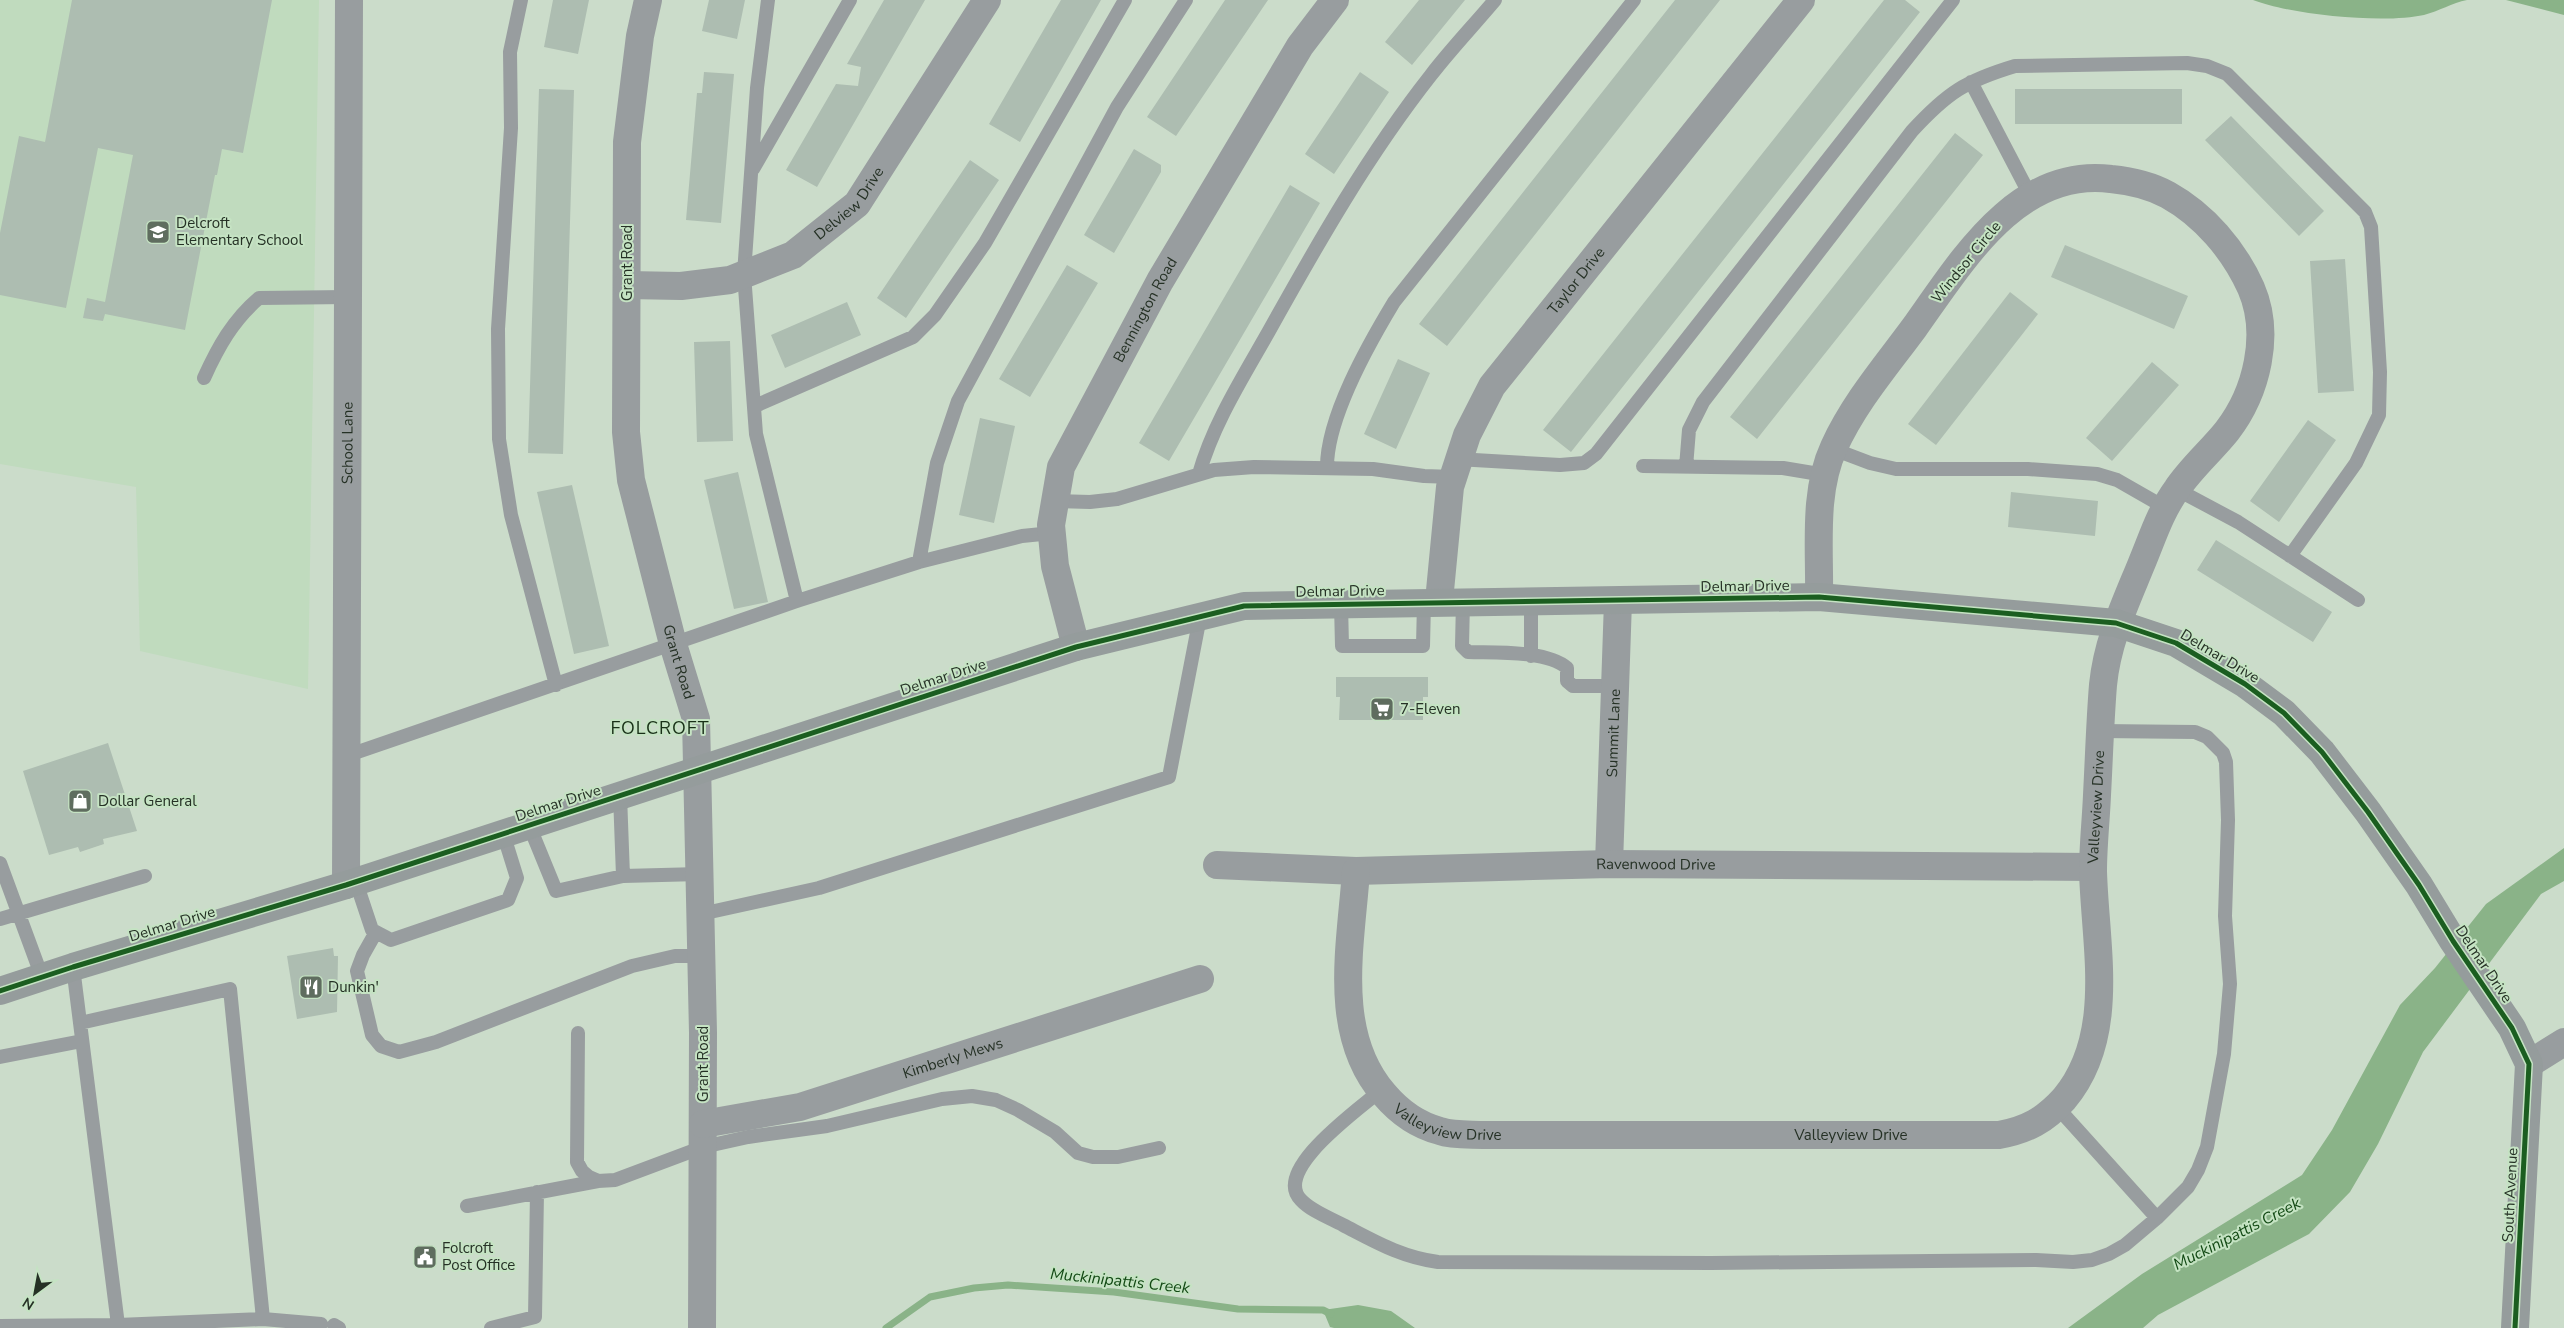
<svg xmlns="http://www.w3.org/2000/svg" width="2564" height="1328" font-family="'Nunito Sans',sans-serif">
<rect width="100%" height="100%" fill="#cbdcca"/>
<!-- built -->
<path fill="#c0dbbe" d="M0,0h319l-11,689 -168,-38 -4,-164 -136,-23z"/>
<!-- water -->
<path fill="#8ab388" d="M2253,0h214c-15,3 -28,11 -43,15 -41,9 -132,0 -171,-15z
M2506,0h58v15z
M2564,848v33l-23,13 -118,158 -45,92 -28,48 -41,42 -151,81 -15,13h-75l74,-54 160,-99 30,-45 68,-125 35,-37 51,-64z
M1358,1305l33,6 24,17h-81l-4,-1 -7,-17z"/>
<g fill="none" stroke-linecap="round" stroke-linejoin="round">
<!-- stream -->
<path stroke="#8ab388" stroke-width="7" d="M886,1328l44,-31 44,-9 34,-3 106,7 124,17 85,1 8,4"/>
</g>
<!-- building -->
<path fill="#adbdb1" d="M72,0h200l-29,153 -21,-4 -5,26h-2l-30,155 -80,-16 -2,7 -20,-3 4,-20 18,4 28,-147 -35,-7 -32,160 -66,-13v-62l19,-97 26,6z
M553,0h36l-11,54 -34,-7z
M709,0h36l-8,39 -35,-8z
M884,0h41l-108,187 -31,-17 50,-86 22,2 3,-19 -14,-3z
M1061,0h40l-81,142 -31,-18z
M1225,0h43l-92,136 -29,-19z
M1419,0h46l-53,65 -27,-23z
M1675,0h45l-273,346 -28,-22z
M1884,0h21l15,12 -349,440 -28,-22z
M704,72l30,2 -13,149 -35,-3 11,-127h5z
M1360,72l29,20 -55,82 -29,-20z
M539,89l35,1 -11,364 -35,-1z
M2015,89h167v35h-167z
M2231,116l93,95 -25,25 -94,-96z
M1955,133l28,22 -226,284 -27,-22z
M1134,149l27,16v7l-47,81 -30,-18z
M970,160l29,20 -93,138 -29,-20z
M1290,185l30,18 -151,258 -30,-18z
M2065,245l123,51 -14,33 -123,-52z
M2345,259l9,132 -36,2 -8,-132z
M1067,265l31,18 -68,114 -31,-18z
M2010,292l28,22 -102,131 -28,-21z
M847,302l14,33 -76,33 -14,-33z
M730,341l3,100 -36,1 -3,-100z
M1398,359l32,14 -34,76 -32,-15z
M2152,362l27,23 -67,76 -26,-23z
M980,418l35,8 -21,97 -35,-8z
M2308,420l28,20 -57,82 -29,-21z
M738,472l30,130 -34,7 -30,-129z
M572,485l37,161 -35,8 -37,-162z
M2011,492l87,9 -3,35 -87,-9z
M2216,540l116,72 -19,30 -116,-72z
M1336,677h92v20h-5v23h-84l1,-23h-4z
M108,743l29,88 -34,8 1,5 -24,8 -2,-5 -29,8 -26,-84z
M333,948l1,8h4l-1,56 -40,7 -10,-63z"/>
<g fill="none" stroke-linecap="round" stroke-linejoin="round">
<!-- lane -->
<path stroke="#989d9f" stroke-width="14" d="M521,0l-11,52 1,76 -13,201 1,110 12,76 45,170
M768,0l-11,88 -13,186 12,160 41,167
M1971,82l59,113
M753,169l97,-169
M204,378c14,-31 29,-58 55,-80l89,-1
M755,406l158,-69 22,-22 50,-72 140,-243
M1833,449l37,14 26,6h132l69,5 20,6 49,28
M1457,459l103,6 24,-2 12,-9 357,-454
M1643,466l140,2 42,7
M1327,467c0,-50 41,-122 67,-165l240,-302
M1686,467l3,-37 14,-28 209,-271c35,-38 53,-50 103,-65l172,-3 20,3 20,8 138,138 6,15 9,145 -1,43 -23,48 -66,93
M1199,474c14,-50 44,-97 70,-143 49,-88 99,-176 162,-256 20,-26 43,-50 64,-75
M2176,489l62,33 120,78
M1055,501l35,1 27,-3 97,-29 40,-3 119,2 51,7 29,1
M919,562l18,-99 21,-62 159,-294 69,-107
M1463,601l-1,45 6,6c27,1 79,-2 99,16v13l6,5h42
M1341,604l1,42h81l1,-44
M1531,656v-55
M346,756l451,-155 122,-39 103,-26 30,-3
M620,795l3,81
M529,825l27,66 67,-15 77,-2
M0,863l42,114
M356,882l16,48 19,10 117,-40 9,-22 -14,-45
M701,914l118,-26 350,-111 31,-160
M0,919l145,-43
M376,932l-13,23 -6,16 15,64 9,11 18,6 37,-10 196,-76 43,-10h27
M80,1023l150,-34 33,330 -145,6
M578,1033l-1,129 5,9 7,6 9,4 17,-1 88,-33 45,-10 79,-11 115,-27 30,-3 24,4 22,10 37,22 23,21 15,4h25l41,-9
M0,1057l82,-16
M1381,1090c-20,18 -110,80 -80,110 10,11 29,18 42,25 33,17 58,32 95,37l273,1 325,-3 37,2 19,-2 17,-6 16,-9 32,-27 31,-31 10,-17 9,-23 17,-93 6,-70 -5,-68 3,-96 -2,-58 -3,-9 -16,-16 -12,-5 -95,-1
M2057,1107l100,111
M467,1206l131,-25
M263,1319l58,5
M334,1325l5,3
M0,1326l118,-1 -45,-358
M491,1328l44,-11 2,-125"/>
<!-- street -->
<g stroke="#989d9f" stroke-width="28">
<path id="s1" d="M648,0l-8,36 -13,106 -1,290 5,48 42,164 23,75 7,314 -1,295"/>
<path id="s2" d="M627,285l54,1 49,-6 63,-25 64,-51 130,-204"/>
<path id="s3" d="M1439,601l11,-114 17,-52 25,-49 309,-386"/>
<path id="s4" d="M1076,647l-21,-81 -4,-41 10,-58 99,-186 140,-235 35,-46"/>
<path id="s5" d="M1609,864l9,-263"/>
<path id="s6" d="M1217,865l139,6 253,-7 484,3"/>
<path id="s7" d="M1356,871c-5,74 -25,162 28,223 16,19 33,31 56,37 14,5 31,3 46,4h513c28,-5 46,-15 65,-36 53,-63 31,-152 29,-228 0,-25 3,-51 4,-76 2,-37 3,-73 6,-110 4,-43 22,-81 38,-120 11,-26 19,-53 36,-76 14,-21 34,-38 50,-58 30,-39 44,-97 24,-143 -17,-38 -47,-73 -83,-93 -18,-10 -37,-14 -57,-16 -94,-12 -149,82 -197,149 -28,38 -60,75 -80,119 -21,45 -14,101 -15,150"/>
<path id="s8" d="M346,885l3,-885"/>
<path d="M2529,1064l35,-22"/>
<path id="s9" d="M703,1124l97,-17 400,-128"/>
</g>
<!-- secondary -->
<path stroke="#959c9c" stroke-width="28" d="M0,991l73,-24 273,-82 730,-238 168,-41 575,-9 297,26 60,20 69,41 39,29 38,39 46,60 51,73 34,56 59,87 17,36 -14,264"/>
<!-- cycleway casing -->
<g stroke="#c5e3c3" stroke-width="8">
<path id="cycleway" d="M0,991l73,-24 273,-82 730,-238 168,-41 575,-9 297,26 60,20 69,41 39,29 38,39 46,60 51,73 34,56 59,87 17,36 -14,264"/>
</g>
<!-- cycleway -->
<use href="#cycleway" stroke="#1b5e20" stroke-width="5"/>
</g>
<!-- icons -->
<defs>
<g id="school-square" transform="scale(1.25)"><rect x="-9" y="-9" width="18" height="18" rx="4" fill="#5f6d5f" stroke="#c5e3c3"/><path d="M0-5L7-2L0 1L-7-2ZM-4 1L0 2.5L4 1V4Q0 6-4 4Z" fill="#fff"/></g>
<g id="supermarket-square" transform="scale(1.25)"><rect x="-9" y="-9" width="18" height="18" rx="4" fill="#5f6d5f" stroke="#c5e3c3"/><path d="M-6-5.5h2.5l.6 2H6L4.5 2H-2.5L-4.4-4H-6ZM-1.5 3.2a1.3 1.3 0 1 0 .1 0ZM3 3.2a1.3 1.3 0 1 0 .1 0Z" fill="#fff"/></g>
<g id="shop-square" transform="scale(1.25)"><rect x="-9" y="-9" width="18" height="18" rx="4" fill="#5f6d5f" stroke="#c5e3c3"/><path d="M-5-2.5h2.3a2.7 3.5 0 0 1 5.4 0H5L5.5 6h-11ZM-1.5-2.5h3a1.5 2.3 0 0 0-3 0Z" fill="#fff"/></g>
<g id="restaurant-square" transform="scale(1.25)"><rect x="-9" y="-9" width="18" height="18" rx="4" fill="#5f6d5f" stroke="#c5e3c3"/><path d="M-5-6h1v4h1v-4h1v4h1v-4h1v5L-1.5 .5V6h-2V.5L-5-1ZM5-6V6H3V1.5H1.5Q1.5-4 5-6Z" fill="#fff"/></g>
<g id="civic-square" transform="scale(1.25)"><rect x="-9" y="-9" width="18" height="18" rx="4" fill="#5f6d5f" stroke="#c5e3c3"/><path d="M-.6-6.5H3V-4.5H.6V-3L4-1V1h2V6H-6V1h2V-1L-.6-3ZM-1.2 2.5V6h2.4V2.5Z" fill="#fff"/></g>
</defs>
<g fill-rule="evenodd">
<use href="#school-square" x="158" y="232"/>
<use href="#supermarket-square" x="1382" y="709"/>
<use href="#shop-square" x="80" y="801"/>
<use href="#restaurant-square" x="311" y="987"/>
<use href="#civic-square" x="425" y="1257"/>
</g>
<g text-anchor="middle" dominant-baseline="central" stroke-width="4" stroke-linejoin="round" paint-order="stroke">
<!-- street labels -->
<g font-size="15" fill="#253125" stroke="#c5e3c3">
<text stroke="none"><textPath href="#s2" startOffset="248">Delview Drive</textPath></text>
<text transform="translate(1966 262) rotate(-51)">Windsor Circle</text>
<text transform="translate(627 263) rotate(-90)">Grant Road</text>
<text stroke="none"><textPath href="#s3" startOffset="359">Taylor Drive</textPath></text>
<text stroke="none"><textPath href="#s4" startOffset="362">Bennington Road</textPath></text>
<text stroke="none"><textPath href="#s8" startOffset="442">School Lane</textPath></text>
<text transform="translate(1745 586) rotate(-1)">Delmar Drive</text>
<text transform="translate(1340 591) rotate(-1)">Delmar Drive</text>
<text transform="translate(2220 656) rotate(31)">Delmar Drive</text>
<text stroke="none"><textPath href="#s1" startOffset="670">Grant Road</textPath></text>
<text transform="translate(943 677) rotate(-18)">Delmar Drive</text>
<text stroke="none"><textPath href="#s5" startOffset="131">Summit Lane</textPath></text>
<text transform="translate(558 803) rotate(-18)">Delmar Drive</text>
<text stroke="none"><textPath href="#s7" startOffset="1235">Valleyview Drive</textPath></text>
<text stroke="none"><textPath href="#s6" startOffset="439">Ravenwood Drive</textPath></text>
<text transform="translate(172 924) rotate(-17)">Delmar Drive</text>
<text transform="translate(2484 964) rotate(56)">Delmar Drive</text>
<text stroke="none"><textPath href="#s9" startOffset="259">Kimberly Mews</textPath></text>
<text transform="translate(703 1064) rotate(-90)">Grant Road</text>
<text stroke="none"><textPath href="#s7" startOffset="305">Valleyview Drive</textPath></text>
<text stroke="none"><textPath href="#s7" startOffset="711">Valleyview Drive</textPath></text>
<text transform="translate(2510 1195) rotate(-87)">South Avenue</text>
</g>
<!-- poi labels -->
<g font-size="15" fill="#253125" stroke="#c5e3c3" text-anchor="start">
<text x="176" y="223">Delcroft<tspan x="176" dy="17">Elementary School</tspan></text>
<text x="1400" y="709">7-Eleven</text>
<text x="98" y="801">Dollar General</text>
<text x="328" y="987">Dunkin'</text>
<text x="442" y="1248">Folcroft<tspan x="442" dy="17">Post Office</tspan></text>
</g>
<!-- water labels -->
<g font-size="16" font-style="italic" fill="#124914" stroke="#c5e3c3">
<text transform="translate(2237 1234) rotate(-27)">Muckinipattis Creek</text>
<text transform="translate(1120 1281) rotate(6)">Muckinipattis Creek</text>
</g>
<!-- quarter labels -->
<g font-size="18" letter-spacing="1" fill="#183017" stroke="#c5e3c3">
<text x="660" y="728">FOLCROFT</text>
</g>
</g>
<!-- north arrow -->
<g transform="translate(35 1293) rotate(212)" stroke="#c5e3c3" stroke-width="4" paint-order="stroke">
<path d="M0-4L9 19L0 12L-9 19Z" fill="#253125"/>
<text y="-8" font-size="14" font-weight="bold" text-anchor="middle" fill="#253125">N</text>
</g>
</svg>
